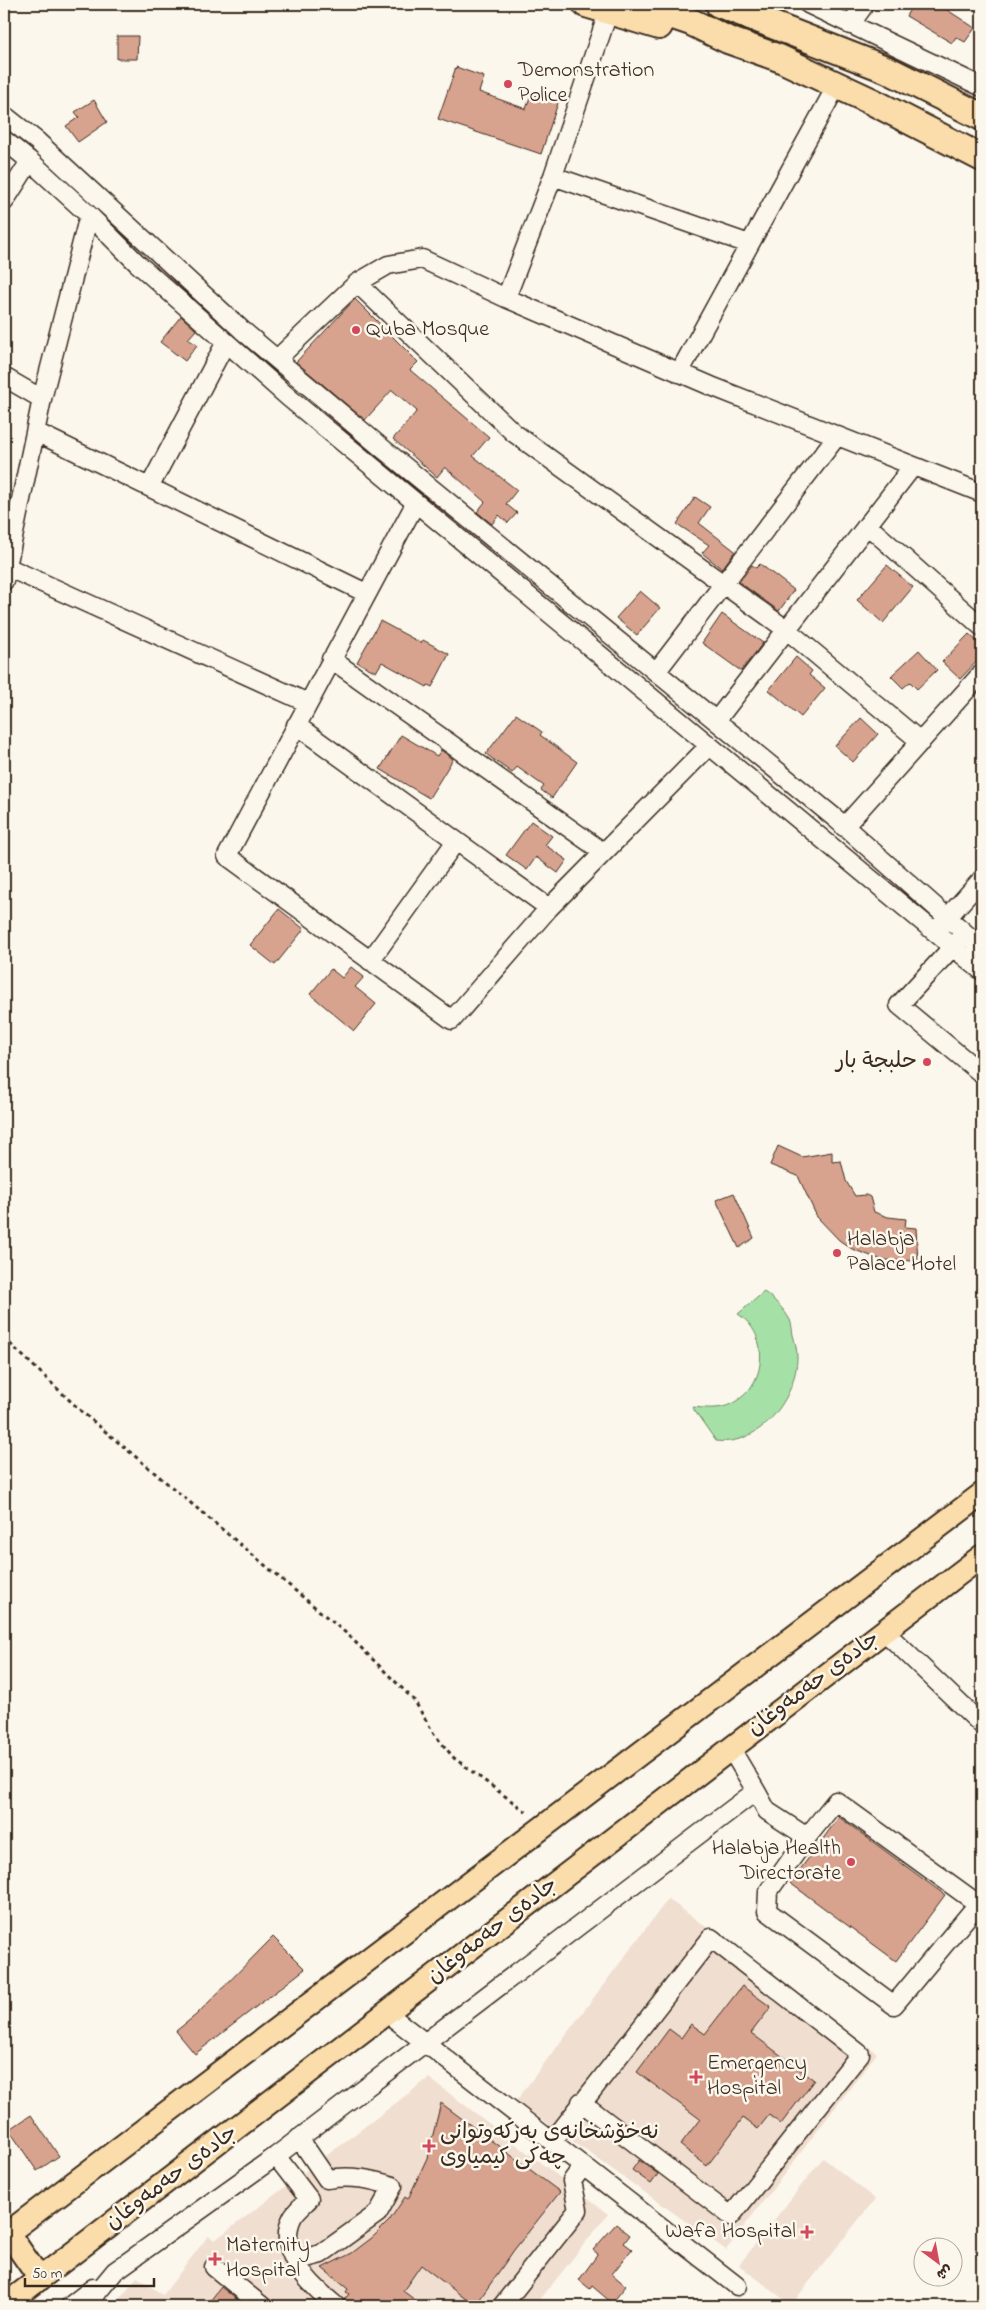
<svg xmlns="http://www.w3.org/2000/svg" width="986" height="2310" font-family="'Indie Flower','Playpen Sans Arabic',sans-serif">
<rect width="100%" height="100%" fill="#fbf7ec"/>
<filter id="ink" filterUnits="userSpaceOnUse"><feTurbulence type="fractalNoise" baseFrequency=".02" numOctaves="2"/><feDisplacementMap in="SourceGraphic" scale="10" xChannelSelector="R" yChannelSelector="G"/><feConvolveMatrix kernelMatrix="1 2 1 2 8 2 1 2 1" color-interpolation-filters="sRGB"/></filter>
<g filter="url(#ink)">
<!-- built -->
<path fill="#f0ded0" d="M668,1899l209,154 -151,197 -210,-149z
M429,2078l179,136 -73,92h-420l22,-29 26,18 45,-59 7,4z
M823,2158l52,41 -84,106 -52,-40z"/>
<!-- green -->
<path fill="#a5e1a7" stroke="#708662" d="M764,1292c10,7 20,17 26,28 2,4 2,10 3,15 2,7 4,14 4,22 0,40 -37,90 -81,84l-24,-34c12,1 28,3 39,-3 36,-17 40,-69 7,-90z"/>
<!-- building -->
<path fill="#d8a38e" stroke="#3b2a1e" d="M913,4h25l37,24 -10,14 -9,-5 -4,6 -46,-27z
M117,36h21l-1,23h-20z
M456,67l28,10 -5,15 47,17 5,-15 27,9 -17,51 -103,-35z
M94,100l13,22 -29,20 -12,-16 13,-9 -4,-5z
M355,299l63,63 -8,8 79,67 -16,19 44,34 -11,14 11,9 -9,10 -9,-8 -7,9 -15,-12 8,-10 -40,-35 -8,10 -44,-38 24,-28 -25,-21 -27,30 -69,-58z
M181,316l15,14 -8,9 9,6 -12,16 -25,-19z
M695,497l15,10 -11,16 36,28 -13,18 -20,-16 7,-8 -32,-21z
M760,564l34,26 -15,21 -40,-29 13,-17 4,3z
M887,565l26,22 -30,36 -26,-23z
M640,591l20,17 -23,27 -21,-17z
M722,614l41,29 -22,28 -39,-28z
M380,621l41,22 2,-3 26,14 -17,33 -4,-2 -1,2 -45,-25 -6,10 -19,-10z
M969,634l13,12v10l-22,23 -18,-17z
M919,650l18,20 -20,19 -7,-7 -7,6 -12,-12z
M796,657l16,14 -3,4 16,13 -24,29 -32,-27z
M516,714l26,18 -2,3 37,27 -25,36 -11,-8 3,-4 -27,-19 -5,6 -26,-19z
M861,718l17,16 -25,28 -18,-16z
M401,735l36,21 4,-6 12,9 -24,39 -49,-29z
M531,821l21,15 -7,9 22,15 -9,13 -22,-16 -9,13 -21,-15z
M279,909l25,20 -29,36 -25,-20z
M351,967l13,10 -9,10 21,17 -22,27 -44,-37 21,-25 11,9z
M778,1146l24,11 30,-5v10l9,-1 5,20 9,15 11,-1 4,2 4,15 14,5 18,2 -1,8 11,1 2,33 -36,-1 -30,-11 -13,-9 -22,-23 -19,-41 -28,-11z
M734,1193l20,45 -15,10 -23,-48z
M839,1817l106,78 -49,66 -106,-78z
M273,1937l32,32 -110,85 -19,-23 20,-16z
M742,1986l29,21 -20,26 63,47 -33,44 -12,-9 -11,14 -15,-11 -36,48 -27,-21 20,-26 -63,-47 32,-43 12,9 10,-14 14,10z
M441,2103l119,89 -46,58 -39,56 -54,-41 -18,26 20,15h-77l-2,-6 5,-6 -3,-2 2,-3 -26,-21 30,-15 21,-16 16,-16 16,-24 3,2 19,-41z
M31,2115l28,41 -22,15 -28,-41z
M639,2160l19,14 -7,10 -19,-14z
M616,2224l14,11 -6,8 8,6 -20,25 14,12 -14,17 -20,-17 -2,3 -11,-9 19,-26 -5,-4z
M221,2287l24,19h-39z"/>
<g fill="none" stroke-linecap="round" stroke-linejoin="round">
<!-- minor casing -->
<g stroke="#3b2a1e" stroke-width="21">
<path id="minor" d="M808,4l174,83
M850,25l15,-21
M4,115l33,26 205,189 140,118 453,370 147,130
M4,140l26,21 59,54 48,48 151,134 694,574
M553,176l196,68
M4,202l26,-41
M357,283l157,150 273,197 134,112
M506,298l47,-122 58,-172
M277,359l80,-76 31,-18 34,-6 84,39 205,88 271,107
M679,373l158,-288
M4,377l38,22
M36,432l330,161
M150,486l76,-144
M415,504l-188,352 225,164 97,-112 160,-162
M867,525l115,102
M7,567l301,136
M4,581l38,-182 47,-184
M331,659l272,193
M656,672l181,-236
M716,721l197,-255
M296,725l253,183
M844,827l138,-154
M940,926l42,-47
M960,939l-61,66 83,69
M370,961l86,-120
M884,1631l98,94
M756,1791l11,20 40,26 -39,55 -1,19 127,94 84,-101 -142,-103 -29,36
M387,2013l350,273
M552,2142l159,-204 149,116 -129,162 -150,-114
M276,2156l33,43c-5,5 -12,11 -16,17 -19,36 19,70 43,90
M295,2261l26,-7 57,-41 15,-27c-23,-7 -42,-11 -66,-7l-28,-41
M214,2267l48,39
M70,2306l23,-18
M86,2306l29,-35 161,-115 480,-365 -25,-42
M502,2306l76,-96 -6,-29 11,-15"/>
</g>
<!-- major casing -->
<g stroke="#3b2a1e" stroke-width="26">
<path id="major" d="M8,2233l32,46
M4,2236l978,-742
M4,2306l978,-750"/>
</g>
<!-- highway casing -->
<g stroke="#3b2a1e" stroke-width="30">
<path id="highway" d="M586,4l73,22
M638,4l53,18 37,18 51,18 94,44 109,56
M719,4l169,66 94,47"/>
</g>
<!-- path -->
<path stroke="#3b2a1e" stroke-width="3" stroke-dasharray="4 4" stroke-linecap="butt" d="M4,1338l77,73 266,223 67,66 20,34 20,24 75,56"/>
<!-- minor -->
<use href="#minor" stroke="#fbf7ec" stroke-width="18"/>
<!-- major -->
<use href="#major" stroke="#faddab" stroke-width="22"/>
<!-- highway -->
<use href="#highway" stroke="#faddab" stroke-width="26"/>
</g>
</g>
<!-- markers -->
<g fill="#d1495b" stroke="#fbf7ec" stroke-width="2">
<circle cx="508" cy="84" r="5"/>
<circle cx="356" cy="330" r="5"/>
<circle cx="927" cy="1062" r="5"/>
<circle cx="837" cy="1253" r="5"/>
<circle cx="851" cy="1862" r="5"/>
<path d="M693.5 2069.5h5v5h5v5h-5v5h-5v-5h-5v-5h5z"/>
<path d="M426.5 2138.5h5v5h5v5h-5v5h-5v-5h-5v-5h5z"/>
<path d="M804.5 2224.5h5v5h5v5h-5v5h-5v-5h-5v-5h5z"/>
<path d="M212.5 2251.5h5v5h5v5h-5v5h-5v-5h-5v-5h5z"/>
</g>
<g text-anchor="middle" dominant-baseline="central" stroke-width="5" stroke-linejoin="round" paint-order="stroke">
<!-- poi labels -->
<g font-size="22" fill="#3b2a1e" stroke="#fbf7ec" text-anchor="start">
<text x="518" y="71">Demonstration<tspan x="518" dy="25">Police</tspan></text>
<text x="366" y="330">Quba Mosque</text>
<text x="917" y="1062" text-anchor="end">حلبجة بار</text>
<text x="847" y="1240">Halabja<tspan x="847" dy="25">Palace Hotel</tspan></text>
<text x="841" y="1849" text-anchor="end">Halabja Health<tspan x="841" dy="25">Directorate</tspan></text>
<text x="707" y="2064">Emergency<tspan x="707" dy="25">Hospital</tspan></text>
<text x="440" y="2133">نەخۆشخانەی بەرکەوتوانی<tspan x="440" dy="25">چەکی کیمیاوی</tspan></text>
<text x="796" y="2232" text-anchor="end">Wafa Hospital</text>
<text x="226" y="2246">Maternity<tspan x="226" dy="25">Hospital</tspan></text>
</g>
<!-- street labels -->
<g font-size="22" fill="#3b2a1e" stroke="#fbf7ec">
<text transform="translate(814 1684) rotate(-37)">جادەی حەمەوغان</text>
<text transform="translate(493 1931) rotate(-38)">جادەی حەمەوغان</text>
<text transform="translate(172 2178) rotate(-37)">جادەی حەمەوغان</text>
</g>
</g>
<!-- margin -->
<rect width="986" height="2310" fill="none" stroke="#fbf7ec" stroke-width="20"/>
<rect x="10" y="10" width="966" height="2290" fill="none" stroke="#3b2a1e" stroke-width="2" filter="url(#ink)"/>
<!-- north arrow -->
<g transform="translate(938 2262) rotate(148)"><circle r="24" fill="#fbf7ec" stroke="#aea59a"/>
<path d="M0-4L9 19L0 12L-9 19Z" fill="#d1495b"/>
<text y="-8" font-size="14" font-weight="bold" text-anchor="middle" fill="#3b2a1e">ش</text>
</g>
<!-- scale -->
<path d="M25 2278v8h129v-8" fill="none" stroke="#3b2a1e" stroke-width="2.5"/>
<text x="32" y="2278" font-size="15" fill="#3b2a1e" stroke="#fbf7ec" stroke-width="4" paint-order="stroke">50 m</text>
</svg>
